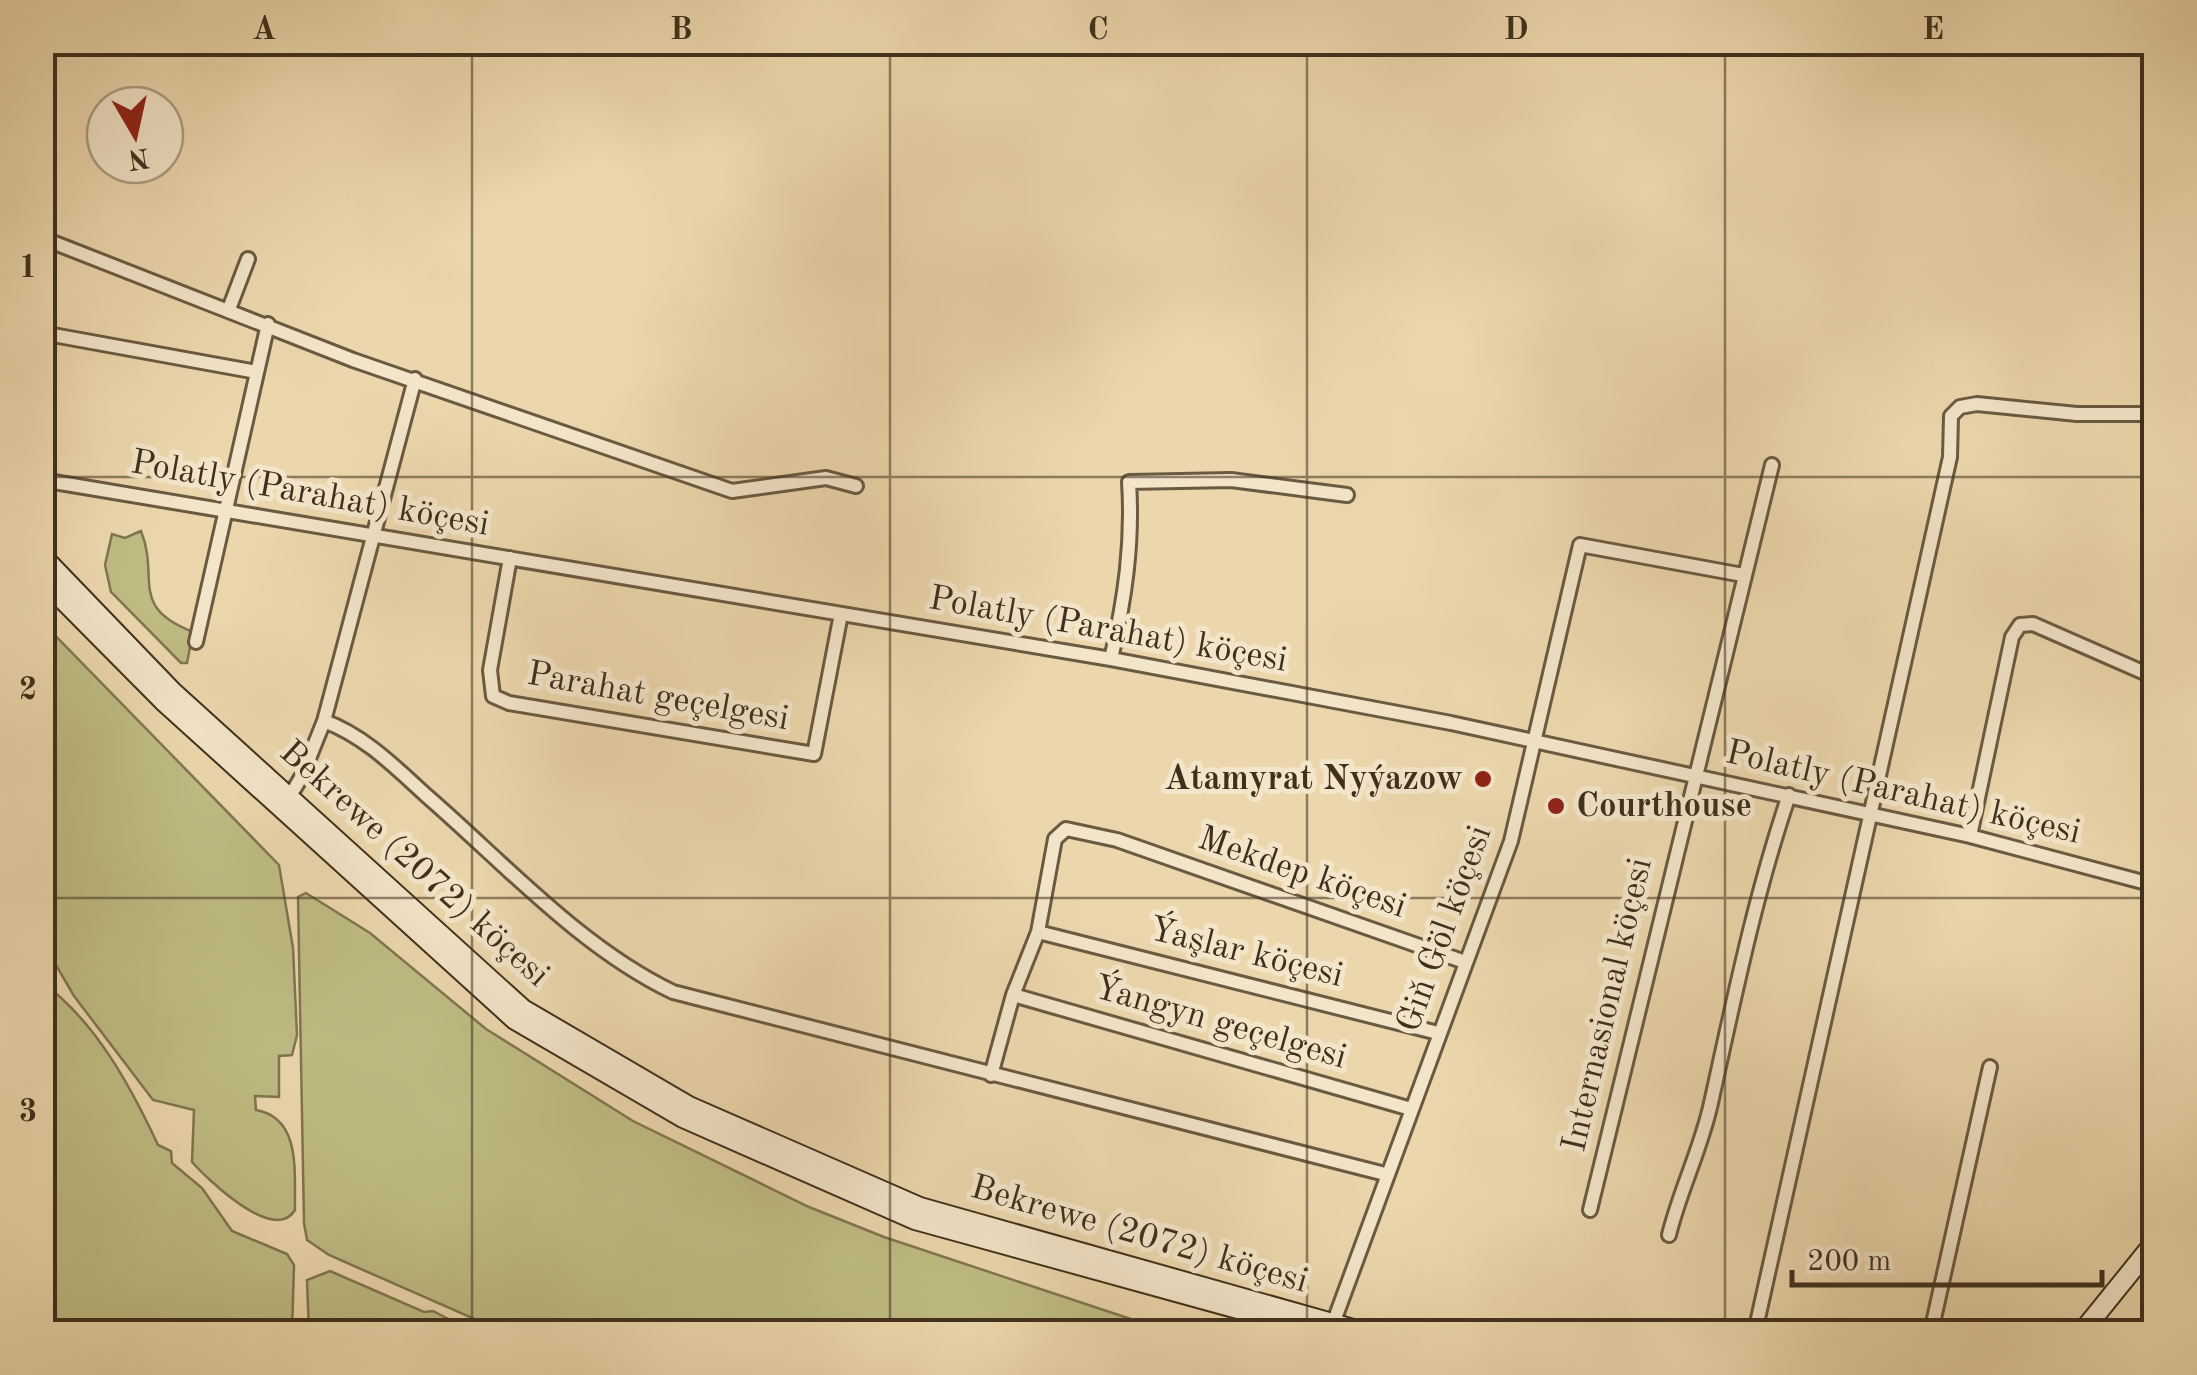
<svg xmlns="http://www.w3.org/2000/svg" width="2197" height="1375" font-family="'Old Standard TT',serif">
<rect width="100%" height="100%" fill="#ecd7ac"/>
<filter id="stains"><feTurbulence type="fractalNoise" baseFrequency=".002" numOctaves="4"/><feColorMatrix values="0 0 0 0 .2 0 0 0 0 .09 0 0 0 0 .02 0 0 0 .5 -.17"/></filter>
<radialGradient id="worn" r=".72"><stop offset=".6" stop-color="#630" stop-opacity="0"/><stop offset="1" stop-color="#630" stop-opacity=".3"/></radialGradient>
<!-- green -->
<path fill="#bfbc84" stroke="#7f7650" stroke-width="2.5" d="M141,531c19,47 -13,76 52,101l-6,31h-6l-70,-71 -6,-27 7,-31 13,4z
M43,623l236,242 14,83 4,87 -5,20 -13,1v41l-24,-1 1,14c46,8 38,64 39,100 -20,34 -86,-29 -103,-48l2,-52 -41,-10 -79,-104 -31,-53z
M306,893l64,40 116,96 147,92 176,86 75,30 286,95h-666l-175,-77 -22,-15 -3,-17 -6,-326z
M43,983c53,39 88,104 115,162l13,6 1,12 30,25 30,43 55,23 7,11 -2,67h-249z
M330,1271l94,41 9,-1 40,21h-164l-2,-52z"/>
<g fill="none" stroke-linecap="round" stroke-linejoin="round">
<!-- street casing -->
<g stroke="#6a5a41" stroke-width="18">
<path id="street" d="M2148,42l6,6
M42,238l311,122 379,131 94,-13 30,8
M229,309l19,-50
M42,333l215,39
M42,480l1069,179 340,64 519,113 184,49
M510,558l-20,112 3,26 16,7 305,51 27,-140
M196,642l72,-318
M1111,659c14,-60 22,-116 18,-177l102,-2 116,15
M324,721c41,15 72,47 104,76 77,67 153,151 245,195l712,182
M285,804l17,-28 22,-55 91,-342
M1970,836l42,-199 8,-12 13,-1 121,53
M1038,932l400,101
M1013,995l398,114
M991,1075l22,-80 25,-63 17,-93 11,-10 51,11 348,122
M1590,1210l182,-745
M1669,1235c11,-45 32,-86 42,-132 23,-104 44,-208 78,-308
M1330,1332l181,-491 69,-296 163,30
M1755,1332l195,-875 1,-41 9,-9 17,-3 100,10h77
M1931,1332l59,-265"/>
</g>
<!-- secondary casing -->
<g stroke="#3f301d" stroke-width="22">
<path id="secondary" d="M42,556l131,136 350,317 166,97 231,101 444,125
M42,579l121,122 352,319 168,98 232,102 366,101
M2082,1332l72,-89"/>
</g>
<!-- street -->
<use href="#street" stroke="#f3e5c9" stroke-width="12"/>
<!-- secondary -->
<use href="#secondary" stroke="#f3e5c9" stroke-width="18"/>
</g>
<!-- grid -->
<path fill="none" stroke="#3f301d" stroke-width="2.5" stroke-opacity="0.55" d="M472,42v1290M890,42v1290M1307,42v1290M1725,42v1290M42,477h2112M42,898h2112"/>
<!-- markers -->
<g fill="#8f2418" stroke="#f3e5c9" stroke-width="4">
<circle cx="1483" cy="779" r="10"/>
<circle cx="1556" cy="806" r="10"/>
</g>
<g text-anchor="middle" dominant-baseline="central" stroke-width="10" stroke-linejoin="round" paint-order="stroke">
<!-- street labels -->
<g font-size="35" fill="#3f301d" stroke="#f3e5c9">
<text transform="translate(310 494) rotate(10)">Polatly (Parahat) köçesi</text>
<text transform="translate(1108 630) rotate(10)">Polatly (Parahat) köçesi</text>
<text transform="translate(658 697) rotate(10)">Parahat geçelgesi</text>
<text transform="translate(1903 793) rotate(13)">Polatly (Parahat) köçesi</text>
<text transform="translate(414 864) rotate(42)">Bekrewe (2072) köçesi</text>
<text transform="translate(1302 873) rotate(19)">Mekdep köçesi</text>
<text transform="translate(1445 929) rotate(-70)">Giň Göl köçesi</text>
<text transform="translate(1246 953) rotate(14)">Ýaşlar köçesi</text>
<text transform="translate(1608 1005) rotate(-77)">Internasional köçesi</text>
<text transform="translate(1220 1023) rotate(16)">Ýangyn geçelgesi</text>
<text transform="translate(1139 1235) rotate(16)">Bekrewe (2072) köçesi</text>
</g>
<!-- poi labels -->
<g font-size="35" font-weight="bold" fill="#3f301d" stroke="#f3e5c9" text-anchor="end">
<text x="1463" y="779">Atamyrat Nyýazow</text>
<text x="1576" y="806" text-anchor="start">Courthouse</text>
</g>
</g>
<!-- margin -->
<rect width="2197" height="1375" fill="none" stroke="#ecd7ac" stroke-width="110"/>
<!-- north arrow -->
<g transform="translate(135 135) rotate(171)"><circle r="48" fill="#f3e5c9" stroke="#ab9d84" stroke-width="2.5"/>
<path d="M0-8L18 38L0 25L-18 38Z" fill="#8f2418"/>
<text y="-15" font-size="28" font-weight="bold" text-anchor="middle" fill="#3f301d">N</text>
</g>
<!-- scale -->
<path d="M1792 1270v15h310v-15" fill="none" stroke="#3f301d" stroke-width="5"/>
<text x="1807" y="1270" font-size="30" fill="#3f301d" stroke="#f3e5c9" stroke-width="8" paint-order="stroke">200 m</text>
<rect x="55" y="55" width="2087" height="1265" fill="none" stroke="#3f301d" stroke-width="4"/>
<g font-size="32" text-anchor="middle" font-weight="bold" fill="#3f301d">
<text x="264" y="39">A</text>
<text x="681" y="39">B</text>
<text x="1098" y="39">C</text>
<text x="1516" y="39">D</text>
<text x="1933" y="39">E</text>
<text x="28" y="277">1</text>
<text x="28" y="699">2</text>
<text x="28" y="1121">3</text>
</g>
<rect width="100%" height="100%" filter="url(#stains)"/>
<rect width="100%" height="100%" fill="url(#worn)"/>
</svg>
